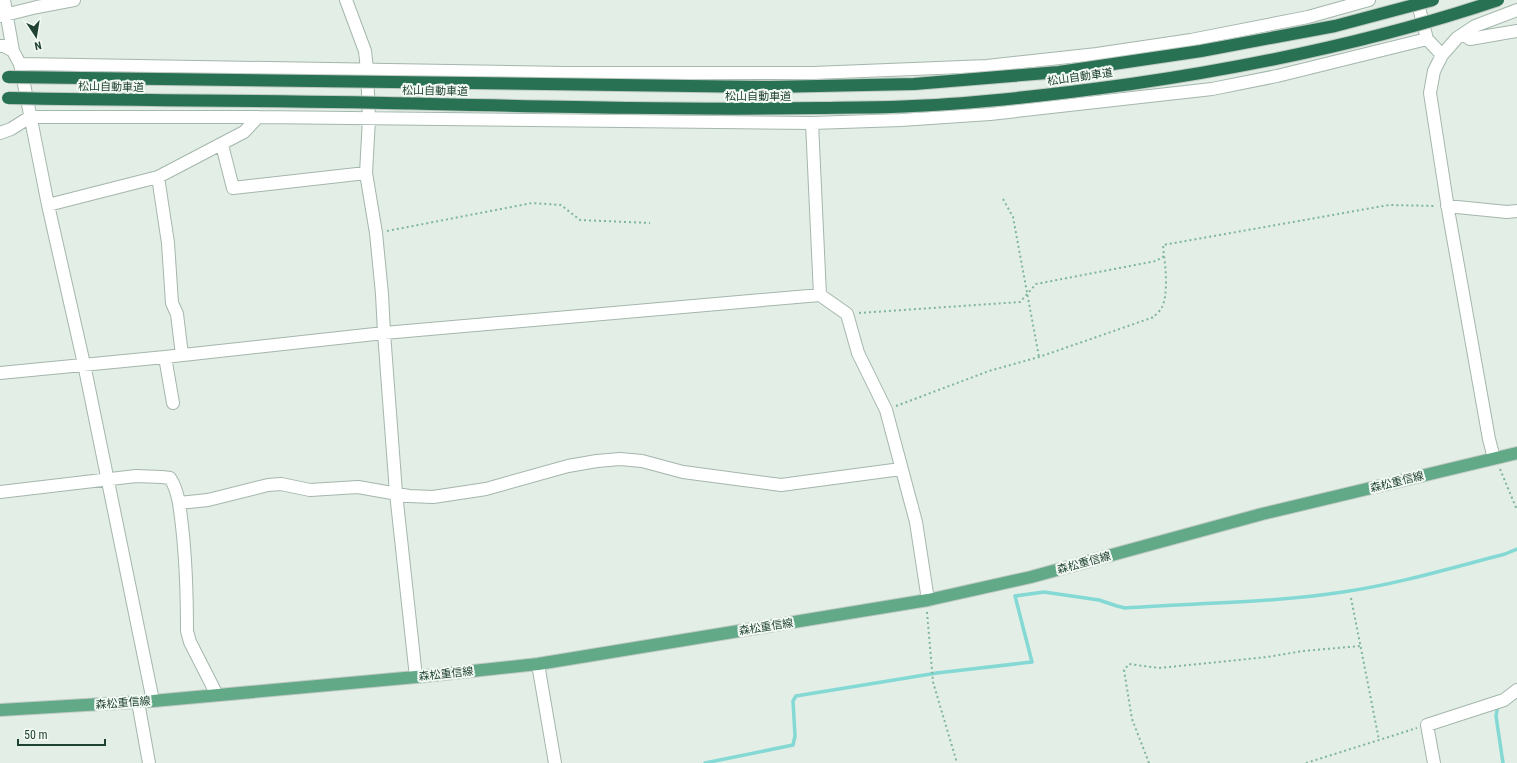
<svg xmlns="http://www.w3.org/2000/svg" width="1517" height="763" font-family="'Roboto Condensed','Noto Sans JP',sans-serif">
<rect width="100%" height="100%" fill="#e2eee6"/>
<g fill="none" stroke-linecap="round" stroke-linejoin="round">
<!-- stream -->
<path stroke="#84d9d4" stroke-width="3.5" d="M1498,705l-2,11 7,47
M705,763l88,-18 2,-9 -2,-35 3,-5 141,-23 95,-11 -17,-66 29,-4 55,8 18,6 8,2c73,-5 146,-5 218,-16 55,-8 108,-24 162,-38l12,-5"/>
<!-- minor casing -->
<g stroke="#a4b7ac" stroke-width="14">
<path id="minor" d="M4,0l9,51 7,13 28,141 36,159 69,337
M346,0l19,51 2,18 2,50 -3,54 10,60 6,61 2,39 12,160 20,184
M1417,0l10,39 15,16
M1,16l36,-9 37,-7
M1463,34l7,5 47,-8
M0,46h4l9,5
M20,64l545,9h249l173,-7 110,-12 94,-14 117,-23 61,-17
M812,123l8,172
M0,133l11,-4 19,-12h228l554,6 89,-3 89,-6 222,-25 65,-13 150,-37
M222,145l11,43 133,-15
M158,177l10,66 4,60 5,11 5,41
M48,205l110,-28 86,-45 14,-15
M1447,206l60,6 10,-1
M165,357l8,46
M0,373l165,-16 219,-24 436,-38 27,19 11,39 28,57 30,112 12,78
M1494,458l-5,-19 -40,-224 -19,-122 4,-22 8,-16 15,-17 18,-12 42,-16
M0,492l136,-16 26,1 8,1c9,14 10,32 12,48 4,35 5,69 5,105l3,11 27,53
M179,503l29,-3 60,-15 13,-1 29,6 48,-3 51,9 24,1 53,-8 82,-23 29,-5 23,-2 22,2 41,11 98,13 120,-16
M538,664l17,99
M138,702l11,61
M1434,763l-7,-38 77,-25 13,-10"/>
</g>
<!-- major casing -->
<g stroke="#c1cac5" stroke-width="14">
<path id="major" d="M0,710l153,-9 263,-24 122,-13 390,-64 103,-23 231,-63 255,-61"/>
</g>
<!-- path -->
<path stroke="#7fb699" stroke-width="2" stroke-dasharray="2 3" stroke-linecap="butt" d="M1003,199l10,18 26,140
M387,231l145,-28 29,2 19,15 70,3
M859,313l161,-11 16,-18 120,-23 8,-5 -1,-11 226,-40 47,1
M896,406l93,-35 50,-14 115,-40c2,-3 7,-7 8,-10 6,-12 4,-38 2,-51
M1500,469l17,41
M1351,598l28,142
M927,612l6,70 24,81
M1149,763l-17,-44 -8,-49 5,-6 30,4 108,-11 36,-6 57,-5
M1306,763l111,-35"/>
<!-- minor -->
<use href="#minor" stroke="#fff" stroke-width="12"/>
<!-- major -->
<use href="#major" stroke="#61a987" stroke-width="12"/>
<!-- highway-bridge casing -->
<g stroke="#c1cac5" stroke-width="14" stroke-linecap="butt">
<path id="highway-bridge" d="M8,77l761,10 145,-3 145,-12 142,-21 134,-25 98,-26
M8,98c141,3 281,2 422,6 131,3 262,6 393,4 30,-1 60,0 90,-2 73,-3 146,-12 218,-22 124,-18 248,-44 367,-84"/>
</g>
<!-- highway-bridge -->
<use href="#highway-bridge" stroke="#287253" stroke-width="12"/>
</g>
<g text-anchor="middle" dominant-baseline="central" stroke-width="4" stroke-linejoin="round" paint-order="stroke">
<!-- street labels -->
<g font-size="11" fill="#204231" stroke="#f3faf5">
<text transform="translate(1080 77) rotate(-8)">松山自動車道</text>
<text transform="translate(111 87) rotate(1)">松山自動車道</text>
<text transform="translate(435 91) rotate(1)">松山自動車道</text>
<text x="758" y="96">松山自動車道</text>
<text transform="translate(1397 482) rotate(-14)">森松重信線</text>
<text transform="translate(1084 563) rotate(-15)">森松重信線</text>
<text transform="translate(766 627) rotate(-9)">森松重信線</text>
<text transform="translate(446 674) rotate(-6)">森松重信線</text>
<text transform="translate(123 703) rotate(-4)">森松重信線</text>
</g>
</g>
<!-- north arrow -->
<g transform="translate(36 36) rotate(168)" stroke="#f3faf5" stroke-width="3" paint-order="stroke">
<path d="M0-3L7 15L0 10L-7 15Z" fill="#204231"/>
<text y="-6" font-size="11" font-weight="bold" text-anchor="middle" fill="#204231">N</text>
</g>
<!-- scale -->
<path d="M18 739v6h87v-6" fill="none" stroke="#204231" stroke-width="2"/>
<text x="24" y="739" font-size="12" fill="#204231" stroke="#f3faf5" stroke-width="3" paint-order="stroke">50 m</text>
</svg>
